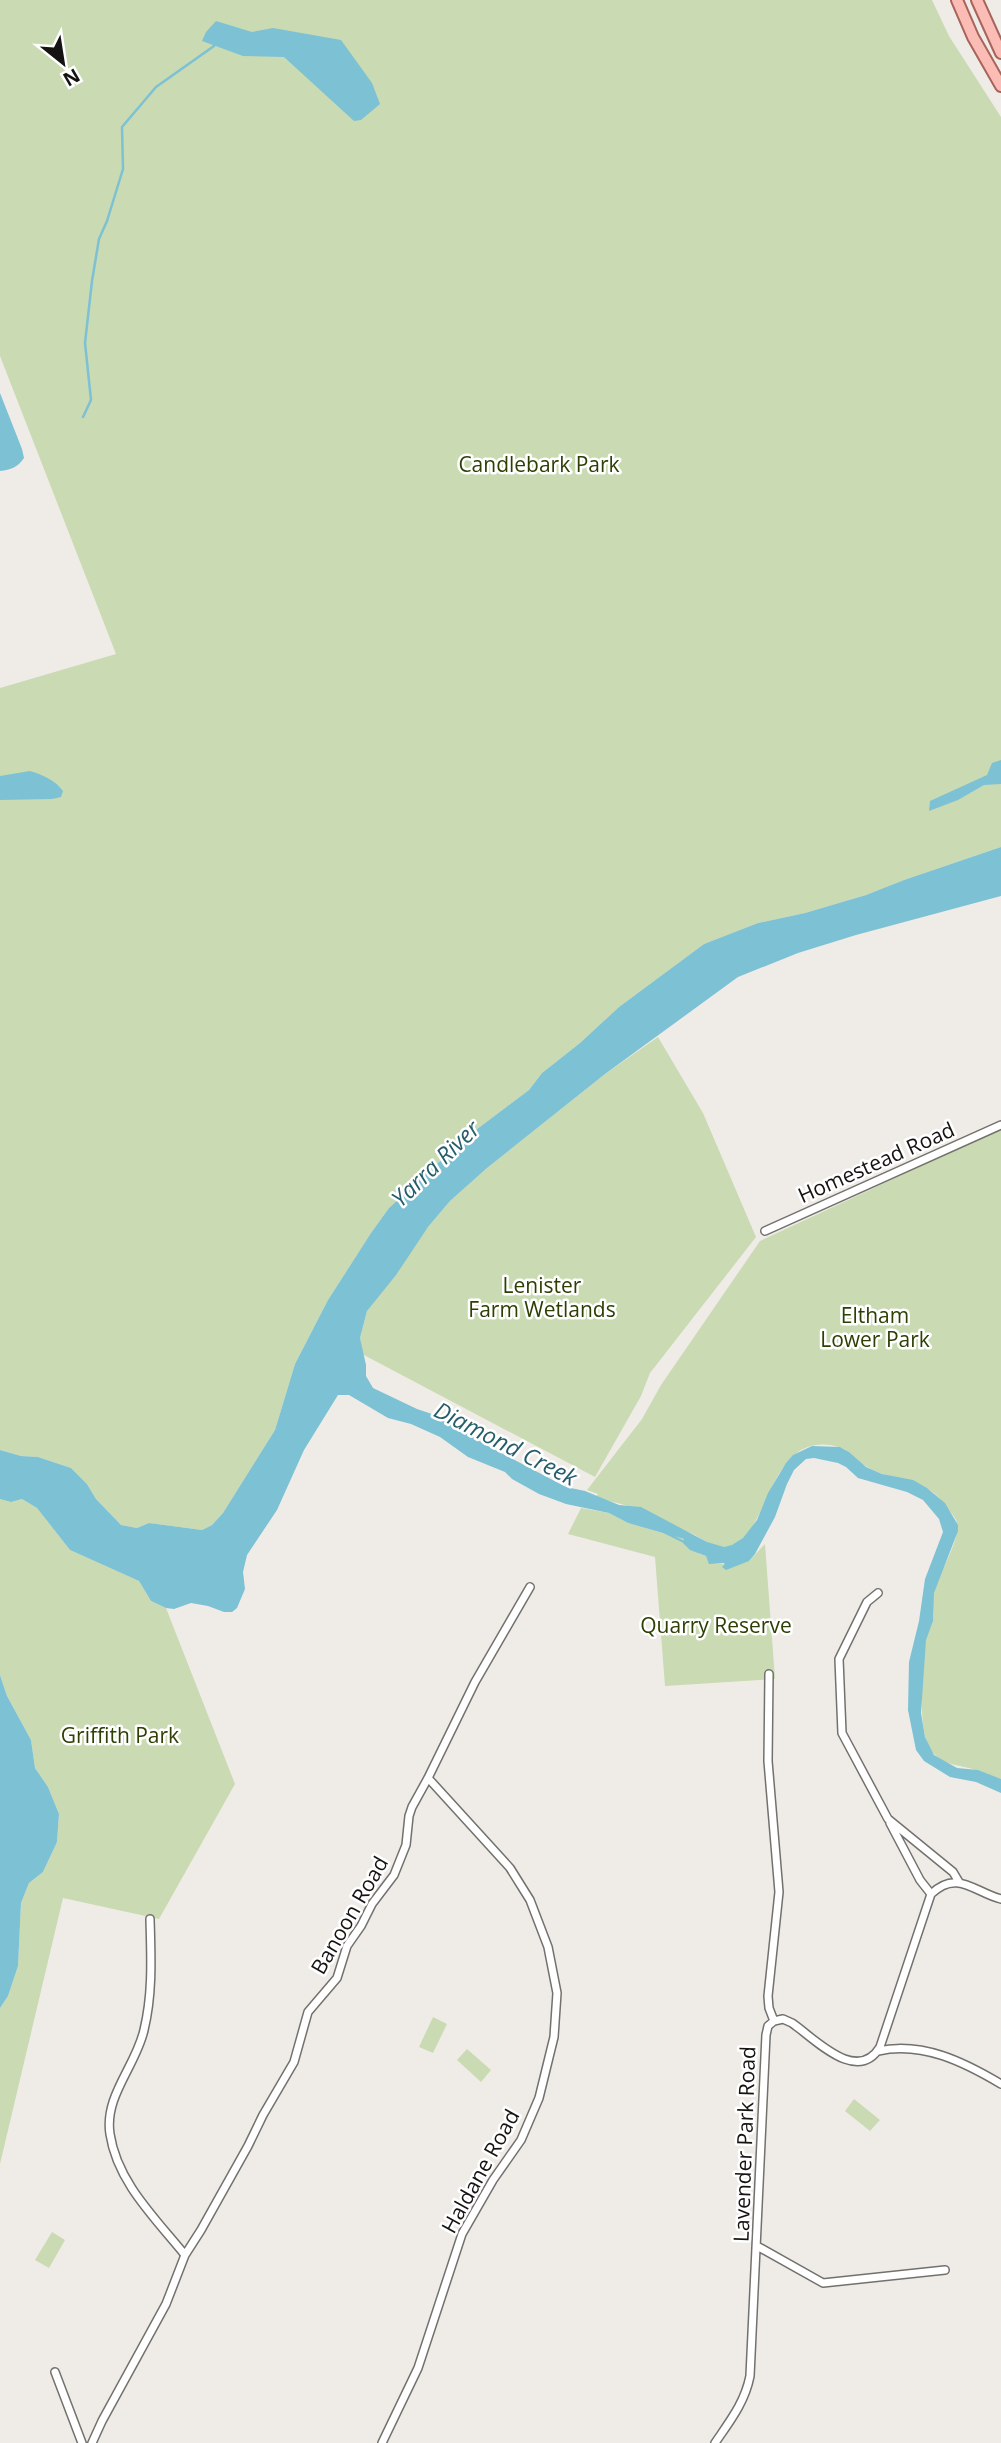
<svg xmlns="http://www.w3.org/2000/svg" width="1001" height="2443" font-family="'Open Sans',sans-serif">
<rect width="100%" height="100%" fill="#efece8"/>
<!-- green -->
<path fill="#cadab2" d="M0,0h932l17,36 52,81v730l-97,33 -38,15 -61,18 -47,10 -54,21 -85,63 -39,36 -38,30 -13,17 -65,49 -75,69 -18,25 -43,67 -33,64 -20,66 -52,83 -11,12 -10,5 -53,-7 -12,5 -16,-3 -25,-26 -9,-15 -16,-16 -33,-11 -17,-1 -21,-6v-762l116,-34 -116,-298z
M658,1037l45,76 53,124 -106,136 -9,23 -46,81 -233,-123 -2,-16 7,-27 61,-84 22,-26 37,-33 118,-94z
M1001,1129v650c-9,-2 -16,-7 -25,-9 -15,-5 -31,-4 -43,-17 -17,-17 -11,-91 -7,-114 1,-6 6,-13 7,-20 1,-8 -1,-18 1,-26 3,-16 27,-54 23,-70 -1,-5 -5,-9 -8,-13 -25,-37 -50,-25 -82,-43 -10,-5 -15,-15 -25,-19 -78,-26 -70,98 -118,99 -11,0 -20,-7 -29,-12 -8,-4 -17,-6 -25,-9 -8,-4 -15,-10 -23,-13 -15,-7 -30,-10 -46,-14l-5,-2 2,-3 -11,-4 55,-71 19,-34 99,-144z
M0,1499l11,3 11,-3 15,9 33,42 69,31 12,20 15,7 69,176 -76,135 -96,-21 -63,266v-156l8,-12 10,-30 3,-63 8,-20 14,-11 14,-30 2,-28 -11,-27 -13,-19 -4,-28 -24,-44 -7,-21z
M581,1508l28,5 19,10 56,16 16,15 6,2 8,7 11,1 24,-3 16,-17 10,135 -110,7 -10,-129 -87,-23z
M433,2017l14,7 -14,29 -14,-6z
M467,2049l24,21 -10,12 -24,-22z
M854,2099l26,21 -10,11 -25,-20z
M52,2232l13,8 -16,28 -14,-8z"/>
<!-- water -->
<path fill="#7dc1d4" d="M216,21l36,11 21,-4 68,12 31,43 8,21 -19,16 -7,1 -70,-64 -41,-1 -41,-15 4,-9z
M0,393l22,56 2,9c-6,9 -13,12 -24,13z
M1001,760v24l-17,1 -26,15 -29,11 1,-10 57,-26 5,-12z
M30,771c13,4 25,9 33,20l-2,6 -9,2 -52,1v-24z
M1001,847v49l-145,39 -58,18 -60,24 -133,97 -118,94 -37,33 -22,26 -32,48 -29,36 -7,27 6,27v11l7,12 44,21 33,11 34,24 82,43 19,4 34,14 22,2 66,35 17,5 8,-2 11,-7 14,-18 11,-27 18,-30 7,-8 19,-9 28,1 9,5 17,15 16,7 31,6 14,8 18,15 13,22v6l-24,62 -1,28 -7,19 -5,73 4,24 9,18 23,13 21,2 23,9v14l-25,-11 -26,-5 -26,-16 -8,-11 -8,-40 1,-48 10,-41 6,-42 18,-47 -4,-13 -16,-19 -16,-8 -49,-14 -12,-11 -8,-4 -24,-5 -8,1 -12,11 -7,14 -12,33 -20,37 -6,7 -23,9 -4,-3 3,-3 -2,-1 -14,1 -3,-8 -16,-6 -7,-7 1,-4 -56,-16 -19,-10 -43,-9 -27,-10 -27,-15 -7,-7 -37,-15 -28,-20 -29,-13 -23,-6 -39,-23h-11l-34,55 -27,60 -30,45 -4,17 2,17 -8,19 -5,4h-8l-16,-6 -17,-3 -17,6 -8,-1 -15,-7 -12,-20 -69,-31 -33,-42 -15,-9 -11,3 -11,-3v-49l21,6 17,1 33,11 16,16 9,15 25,26 16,3 12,-5 53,7 10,-5 11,-12 52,-83 20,-66 33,-64 43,-67 18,-25 75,-69 65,-49 13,-17 38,-30 39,-36 85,-63 54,-21 47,-10 61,-18 38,-15z
M0,1675l7,21 24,44 4,28 13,19 11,27 -2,28 -14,30 -14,11 -8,20 -3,63 -10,30 -8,12z"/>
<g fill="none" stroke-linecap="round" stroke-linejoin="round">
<!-- stream -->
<path stroke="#7dc1d4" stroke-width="2.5" d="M83,417l8,-17 -6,-57 7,-62 7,-42 8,-18 16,-52 -1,-42 34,-40 58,-41
M664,1532l22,11"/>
<!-- minor casing -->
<g stroke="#73716d" stroke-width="10">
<path id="minor" d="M765,1231l236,-106
M878,1593l-11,9 -28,57 3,74 46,86 65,53 6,10
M769,1674l-1,87 11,131 -11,104 1,12 5,13
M890,1823l30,57 11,14
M150,1919c1,37 3,74 -6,111 -8,36 -40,66 -34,104 7,48 46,85 75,121
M774,2021l9,-2 9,4c22,15 65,62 88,24l51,-153c26,-25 43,-2 70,5
M878,2051c44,-10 86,11 123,33
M757,2246l66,37 122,-13
M55,2372l27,71
M92,2443l10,-22 64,-117 19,-49 16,-25 47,-84 15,-31 31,-53 14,-50 29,-34 10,-32 14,-20 11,-22 22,-29 12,-30 3,-29 3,-9 16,-29 47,-96 55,-95
M382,2443l36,-75 44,-134 31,-54 28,-40 18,-42 15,-61 3,-44 -9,-46 -18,-47 -20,-32 -82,-90
M715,2443c15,-22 30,-41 35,-67l16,-341 2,-9 6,-5"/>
</g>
<!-- primary casing -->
<g stroke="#a8645a" stroke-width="14">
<path id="primary" d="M957,0l16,37 28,49
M977,0l24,53"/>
</g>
<!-- minor -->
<use href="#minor" stroke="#fff" stroke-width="7"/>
<!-- primary -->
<use href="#primary" stroke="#fabcb4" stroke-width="10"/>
</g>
<g text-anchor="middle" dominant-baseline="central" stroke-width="5" stroke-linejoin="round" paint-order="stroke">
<!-- park labels -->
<g font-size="21" fill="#2e3f03" stroke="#fff">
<text x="539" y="464">Candlebark Park</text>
<text x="542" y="1285">Lenister<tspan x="542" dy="24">Farm Wetlands</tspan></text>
<text x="875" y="1315">Eltham<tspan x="875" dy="24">Lower Park</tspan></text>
<text x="716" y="1625">Quarry Reserve</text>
<text x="120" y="1735">Griffith Park</text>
</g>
<!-- street labels -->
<g font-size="21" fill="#141311" stroke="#fff">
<text transform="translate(876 1162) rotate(-24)">Homestead Road</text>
<text transform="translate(349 1915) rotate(-60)">Banoon Road</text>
<text transform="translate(744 2144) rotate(-88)">Lavender Park Road</text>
<text transform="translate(480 2171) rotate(-61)">Haldane Road</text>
</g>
<!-- water labels -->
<g font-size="23" font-style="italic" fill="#255d6b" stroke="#fff">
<text transform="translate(435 1163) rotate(-44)">Yarra River</text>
<text transform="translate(506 1443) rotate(27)">Diamond Creek</text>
</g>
</g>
<!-- north arrow -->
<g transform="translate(63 63) rotate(150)" stroke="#ffffff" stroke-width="5" paint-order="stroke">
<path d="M0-5L12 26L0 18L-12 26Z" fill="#141311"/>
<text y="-10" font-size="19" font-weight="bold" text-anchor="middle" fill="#141311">N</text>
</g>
</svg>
